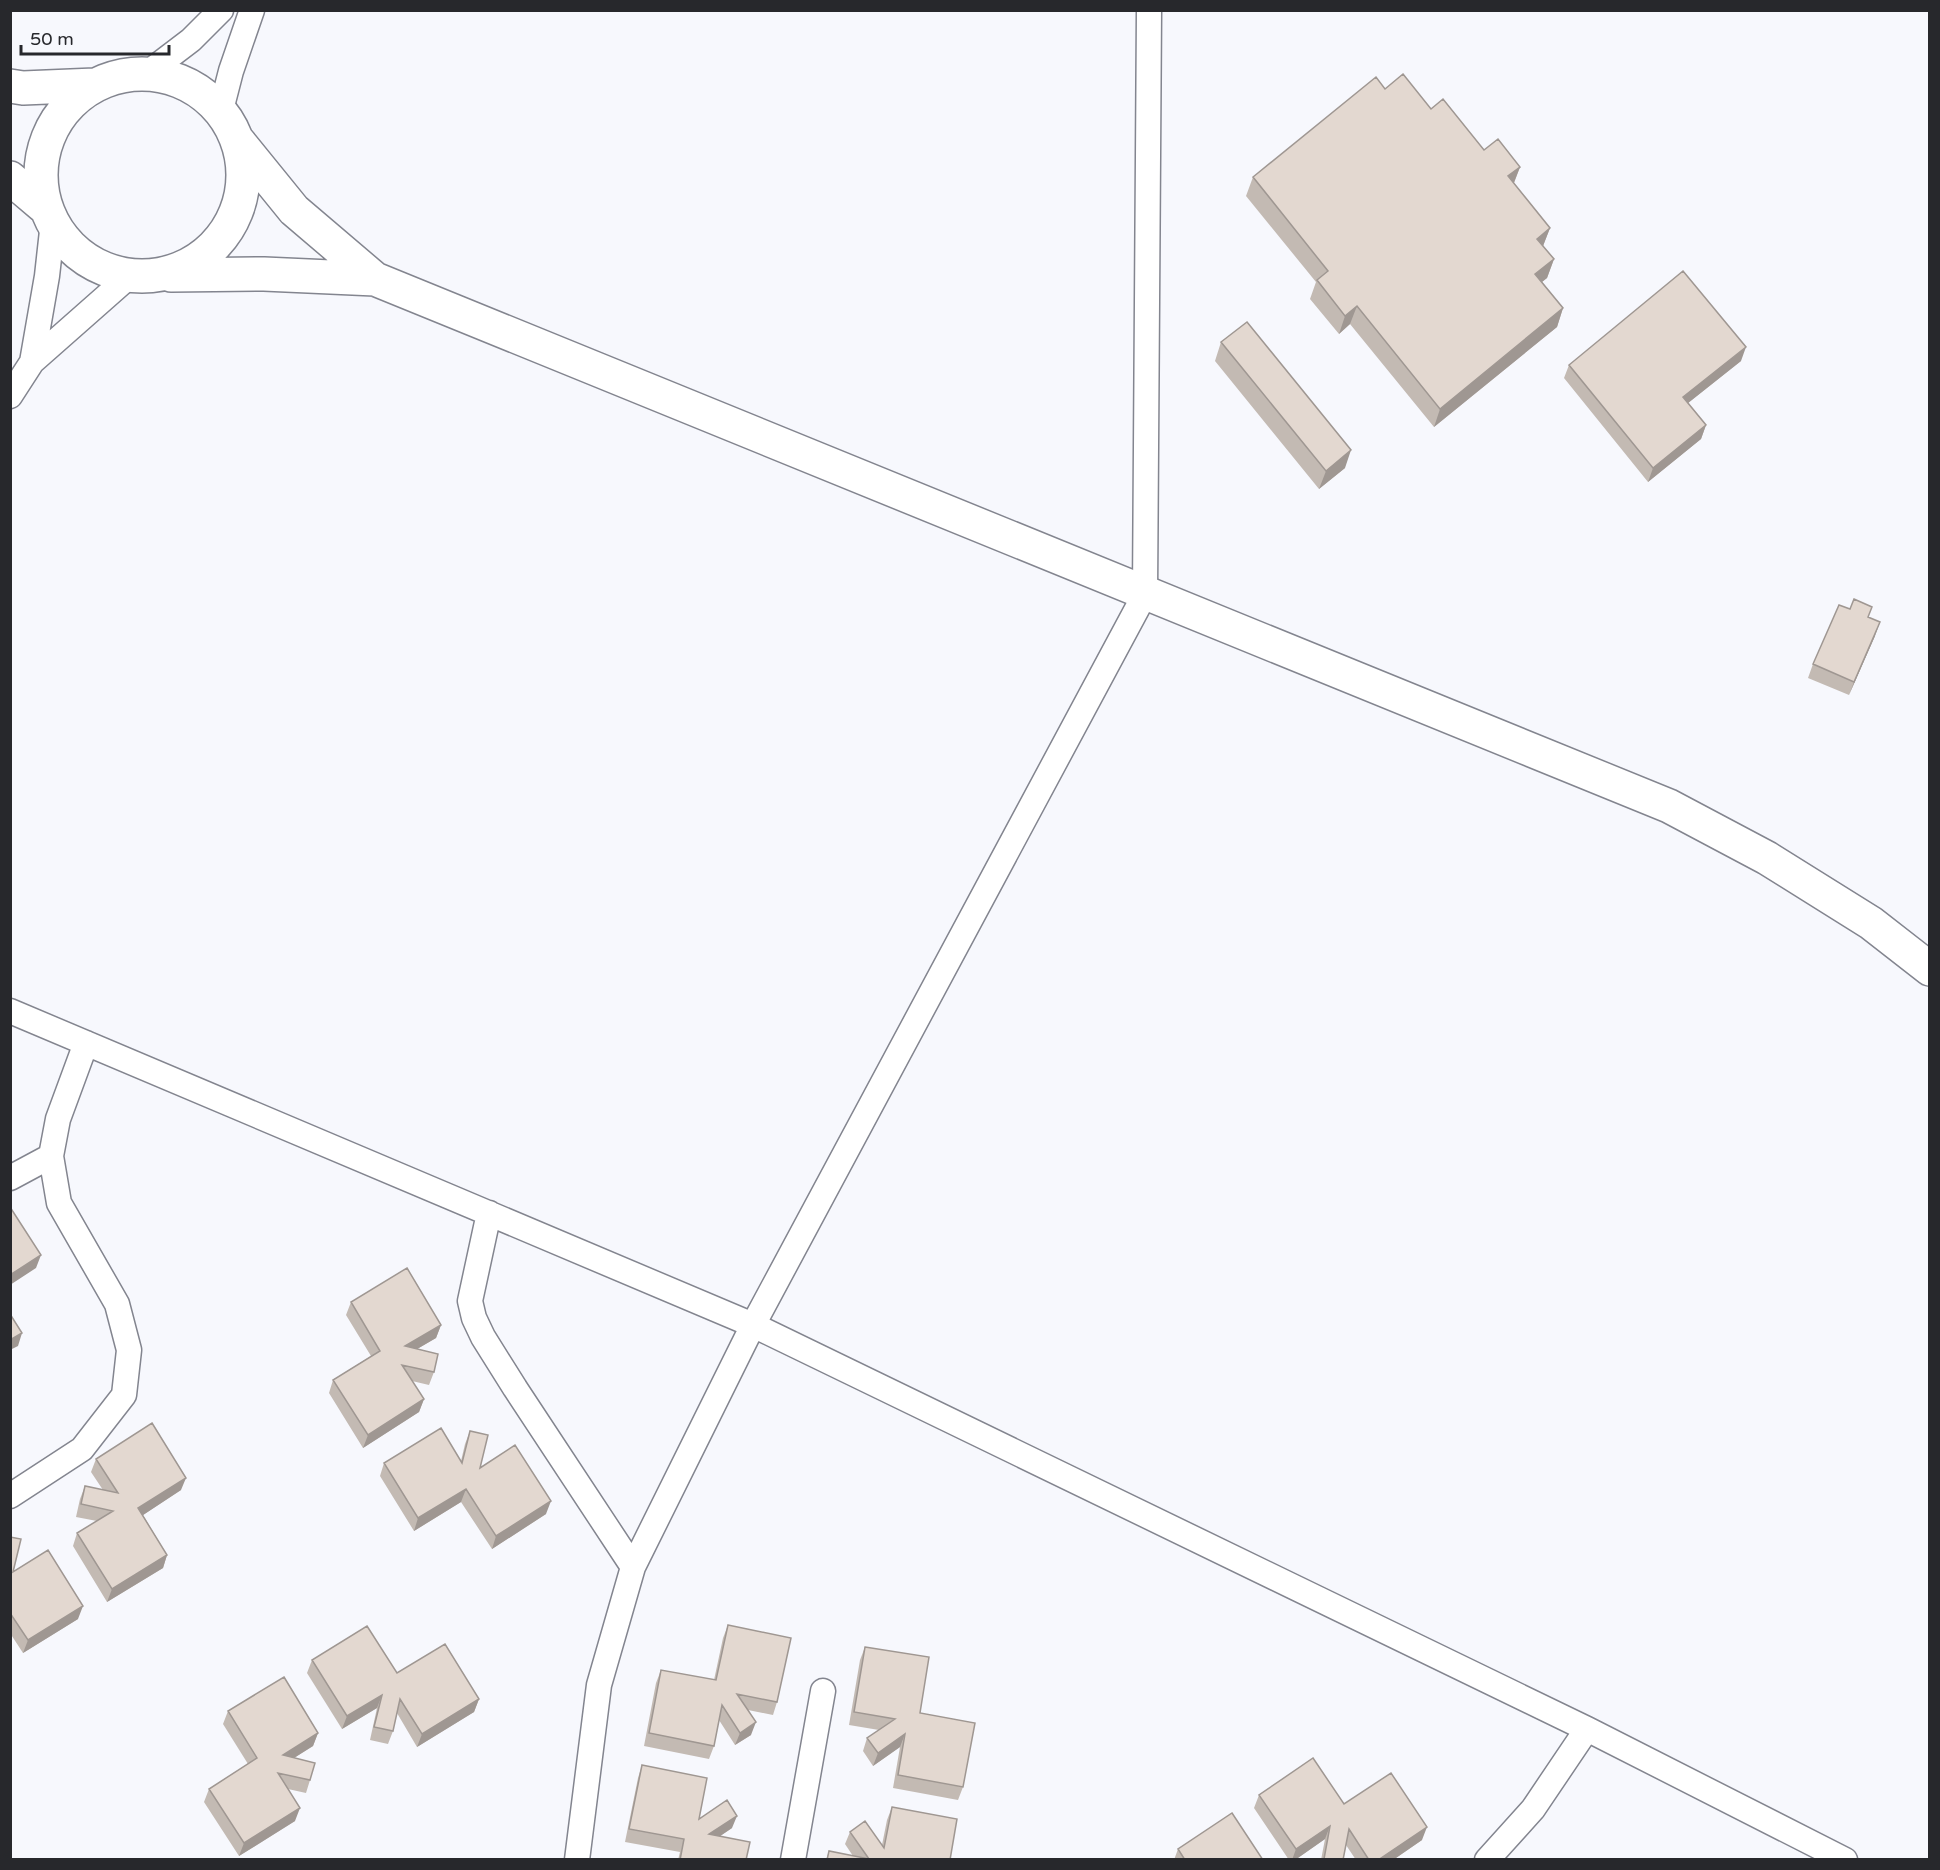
<svg xmlns="http://www.w3.org/2000/svg" width="1940" height="1870" font-family="'Varela Round',sans-serif">
<rect width="100%" height="100%" fill="#f7f8fd"/>
<g fill="none" stroke-linecap="round" stroke-linejoin="round">
<!-- minor casing -->
<g stroke="#83858f" stroke-width="27">
<path id="minor" d="M145,75l46,-35 30,-30
M221,110l10,-39 21,-61
M32,362l15,-86 6,-54
M10,396l22,-34 102,-90
M10,1011l743,314 834,404 258,131
M10,1178l41,-22
M489,1213l-19,88 4,17 9,19 32,51 118,179
M10,1496l72,-47 42,-54 5,-45 -12,-46 -58,-101 -8,-47 7,-37 28,-76
M577,1860l22,-175 34,-118 120,-242 392,-731 4,-584
M793,1860l30,-169
M1487,1860l46,-51 54,-80"/>
</g>
<!-- highway casing -->
<g stroke="#83858f" stroke-width="36">
<path id="highway" d="M41 175a101 101 0 1 1 202 0a101 101 0 1 1-202 0Z
M10,86l13,2 72,-3
M238,141l56,69 81,69 1294,527 98,52 104,65 59,46
M10,178l33,28
M171,275l93,-1 111,5"/>
</g>
<!-- minor -->
<use href="#minor" stroke="#fff" stroke-width="24"/>
<!-- highway -->
<use href="#highway" stroke="#fff" stroke-width="33"/>
</g>
<!-- wall -->
<path fill="#c3bab3" d="M1385,89l46,20 53,41 36,17 -6,16 36,45 -7,18 11,13 -7,19 -5,4 21,26 -6,19 -123,100 -84,-103 -11,10 -29,-35 6,-17 -70,-86 7,-19z
M1221,342l124,126 -26,21 -104,-128z
M1741,361l-53,42 18,22 -5,14 -53,43 -84,-104 5,-13z
M1868,617l7,19 -26,59 -41,-17 5,-14z
M351,1302l90,23 -5,13 -19,11 17,23 -5,13 -17,-4 12,18 -5,13 -56,36 -34,-55 4,-13 38,-24 -25,-41z
M470,1431l10,37 66,46 -54,35 -31,-47 -47,29 -34,-55 4,-13 77,-2 4,-17z
M96,1459l85,31 -38,25 24,40 -4,13 -56,34 -34,-56 4,-13 20,-12 -21,-4 4,-18 5,-13 18,4 -12,-18z
M10,1537l3,35 65,47 -55,34 -13,-20z
M728,1625l49,77 -4,13 -25,-5 3,25 -16,10 -16,-25 -5,26 -5,13 -65,-13 12,-63 5,-13 53,10 9,-42z
M865,1647l55,66 43,74 -5,13 -65,-12 7,-41 -27,19 -10,-15 4,-13 12,-8 -30,-5 11,-65z
M312,1660l85,13 82,26 -5,13 -57,35 -20,-34 -4,18 -5,13 -18,-4 7,-32 -35,21 -35,-56z
M228,1711l90,22 -5,13 -19,12 16,22 -4,13 -18,-4 7,32 -56,35 -35,-54 5,-13 39,-25 -25,-40z
M642,1765l57,54 33,9 -12,8 26,24h-68l2,-8 -55,-10 13,-64z
M1259,1795l85,9 78,36 -29,20h-37l-10,-15 -3,15h-22l4,-21 -30,21h-6l-35,-52z
M892,1807l58,53h-124l3,-9 24,5 -8,-12 5,-12 32,13 5,-25z
M1178,1849l85,11h-89z"/>
<!-- shaded-wall -->
<path fill="#9f9792" d="M1520,167l-7,18 -5,-9z
M1550,228l-7,18 -13,11 7,-18z
M1554,259l-7,19 -18,14 6,-18z
M1357,306l-7,18 -11,10 6,-18z
M1563,308l-6,19 -123,100 6,-18z
M1746,347l-5,14 -63,50 5,-14z
M1706,425l-5,14 -53,43 5,-14z
M1351,450l-6,18 -26,21 7,-18z
M1880,622l-5,14 -26,59 5,-13z
M41,1255l-5,13 -26,17v-10z
M441,1325l-5,13 -36,21 5,-13z
M22,1333l-4,13 -8,4v-10z
M424,1399l-5,13 -56,36 5,-13z
M186,1478l-5,12 -47,31 4,-13z
M466,1489l-5,13 -47,29 4,-13z
M551,1501l-5,13 -54,35 4,-13z
M167,1555l-4,13 -56,34 5,-13z
M83,1606l-5,13 -55,34 5,-13z
M382,1695l-5,13 -35,21 5,-13z
M479,1699l-5,13 -57,35 5,-13z
M756,1722l-5,13 -16,10 5,-12z
M318,1733l-5,13 -35,22 5,-13z
M905,1734l-5,13 -27,19 5,-13z
M300,1808l-5,13 -56,35 5,-13z
M737,1816l-5,12 -28,19 5,-13z
M1330,1826l-5,13 -30,21h-3l4,-11z
M1427,1827l-5,13 -29,20h-15z"/>
<!-- building -->
<path fill="#e3d8d0" stroke="#9f9792" stroke-width="1.5" d="M1403,74l28,35 12,-10 41,51 14,-11 22,28 -12,9 42,52 -13,11 17,20 -19,15 28,34 -123,101 -83,-103 -12,10 -28,-36 11,-9 -75,-94 123,-100 9,12z
M1683,271l63,76 -63,50 23,28 -53,43 -84,-103z
M1247,322l104,128 -25,21 -105,-129z
M1854,599l18,8 -4,10 12,5 -26,60 -41,-18 26,-59 11,4z
M10,1207l31,48 -31,20z
M407,1268l34,57 -36,21 33,8 -4,18 -32,-7 22,34 -56,36 -35,-55 47,-29 -29,-49z
M10,1314l12,19 -12,7z
M152,1423l34,55 -48,30 29,47 -55,34 -35,-56 36,-22 -32,-7 4,-18 33,7 -22,-34z
M441,1428l21,35 8,-32 18,4 -8,33 35,-23 36,56 -55,35 -30,-47 -48,29 -34,-55z
M10,1537l11,2 -8,33 35,-22 35,56 -55,34 -18,-27z
M728,1625l63,13 -14,64 -40,-8 19,28 -16,11 -18,-28 -8,41 -65,-13 12,-63 55,10z
M367,1626l30,47 48,-29 34,55 -57,35 -22,-35 -7,32 -19,-4 8,-32 -35,21 -35,-56z
M865,1647l64,10 -9,56 55,10 -12,64 -65,-12 7,-41 -27,19 -11,-15 28,-19 -41,-7z
M284,1677l34,56 -35,22 32,8 -5,17 -32,-7 22,35 -56,35 -35,-54 48,-31 -29,-47z
M1313,1758l31,46 47,-31 36,54 -49,33h-9l-20,-31 -6,31 -19,-1 6,-33 -34,23 -37,-54z
M642,1765l65,13 -8,41 28,-19 10,16 -28,18 41,8 -4,18h-66l4,-21 -55,-10z
M892,1807l65,12 -7,41h-123l2,-9 40,8 -19,-27 15,-11 19,27z
M1232,1813l31,47h-78l-7,-11z"/>
<!-- border -->
<rect width="1940" height="1870" fill="none" stroke="#27282c" stroke-width="24"/>
<!-- scale -->
<path d="M21 45v9h148v-9" fill="none" stroke="#27282c" stroke-width="3"/>
<text x="30" y="45" font-size="18" fill="#27282c" stroke="#f7f8fd" stroke-width="4.5" paint-order="stroke">50 m</text>
</svg>
